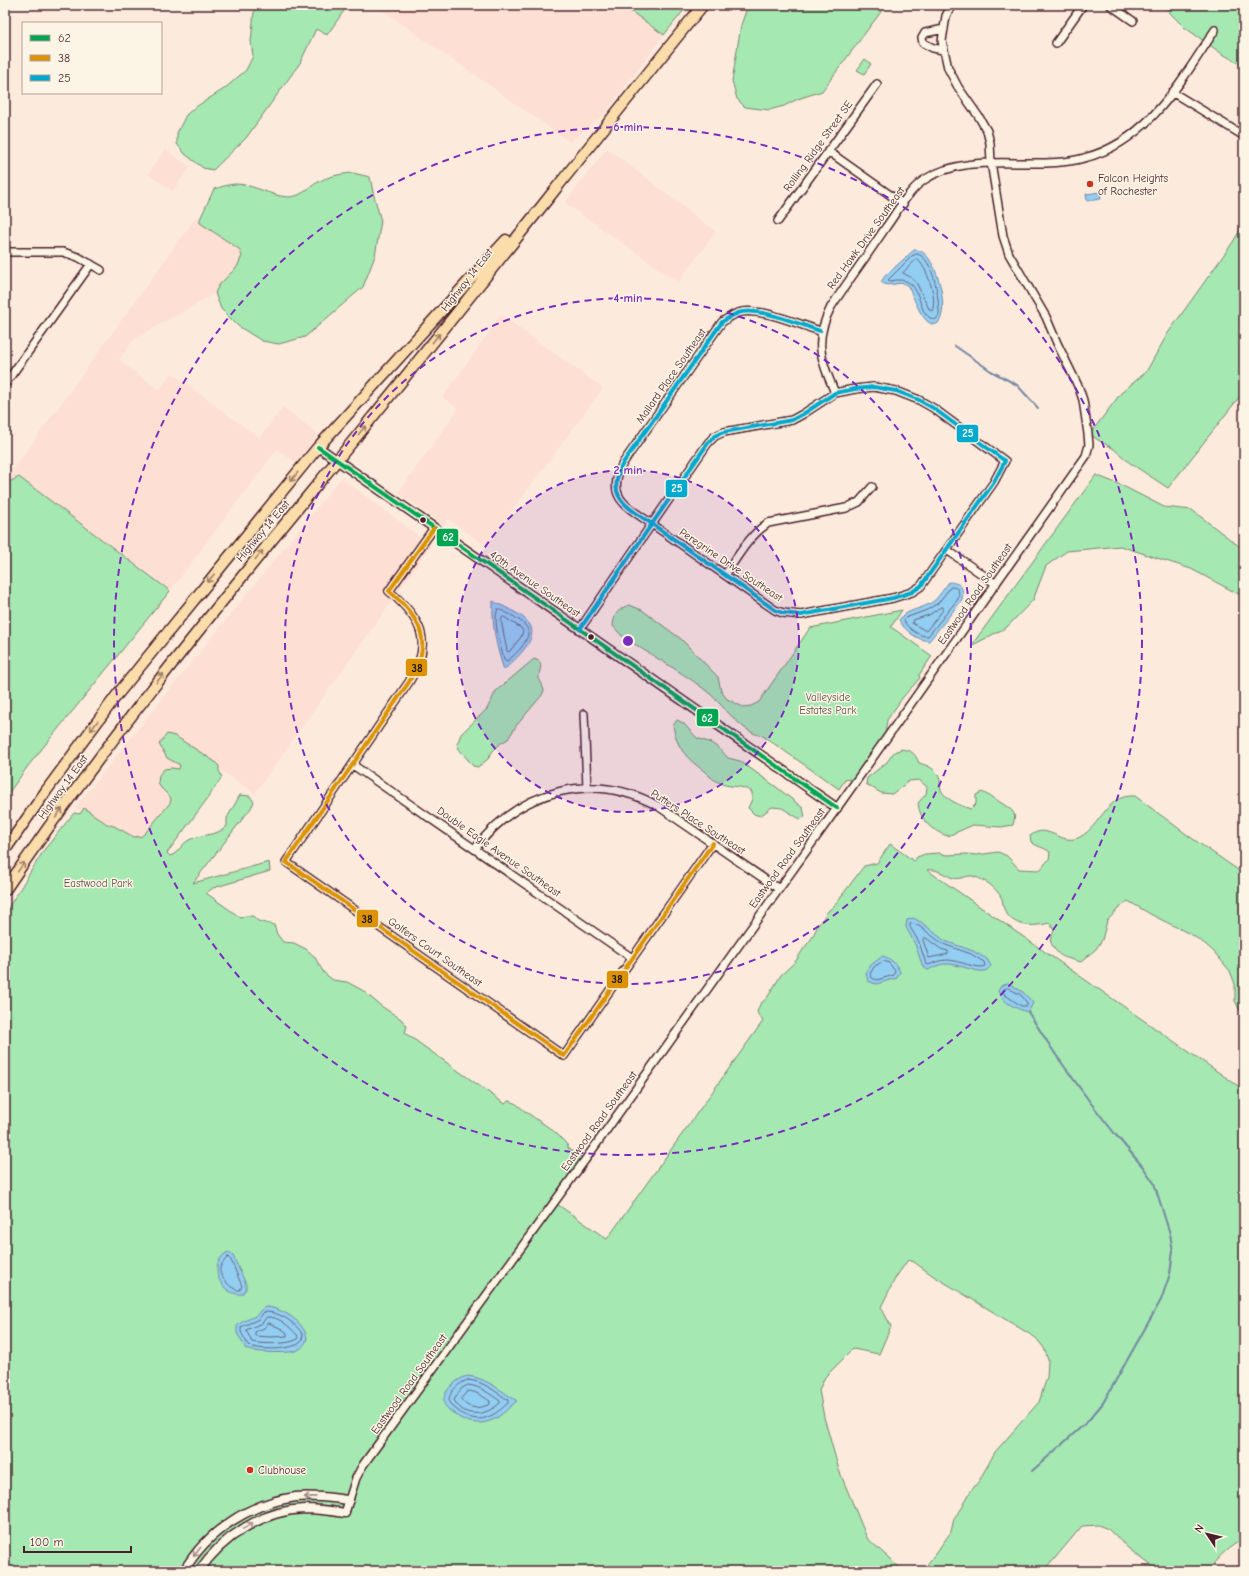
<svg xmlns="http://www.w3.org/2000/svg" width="1249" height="1576" font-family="'Comic Neue',sans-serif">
<rect width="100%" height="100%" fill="#fcebdd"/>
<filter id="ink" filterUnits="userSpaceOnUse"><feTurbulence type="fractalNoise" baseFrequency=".025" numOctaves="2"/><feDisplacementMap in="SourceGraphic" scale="8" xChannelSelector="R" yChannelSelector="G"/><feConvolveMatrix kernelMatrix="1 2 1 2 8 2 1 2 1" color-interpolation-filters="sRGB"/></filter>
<g filter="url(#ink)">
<!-- built -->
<path fill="#fddfd3" d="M375,5h247l42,30 -59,78 -35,29z
M607,148l109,84 -38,50 -113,-79z
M165,149l25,18 -17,24 -25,-17z
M197,216l69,49 -132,74 -15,21 40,30 13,-17 87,65 24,-31 35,27 -22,29 -19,-14 -107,142 -152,-115 -13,8v-3z
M501,315l102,73 -117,158 -38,-27 -5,6 -45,-32 60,-84 -15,-12z
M341,478l53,39 37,29 -176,247 -41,-27 -70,93 -68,-52 94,-118z"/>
<!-- green -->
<path fill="#a5e8b2" stroke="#78846e" d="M257,5h91l-21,30 -11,-6 -16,34 -54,75 -33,32 -10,-2 -18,-14 -8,-10v-11l9,-18 8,-7 30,-19 22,-19 7,-14 -2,-14 3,-30z
M622,5h66l-24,30z
M748,5h138l-64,86 -24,8 -14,7 -15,4 -24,-3 -8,-8 -5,-18 9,-56z
M1162,5h82v64l-4,-5 -19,-11 -37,-26z
M865,59l6,5 -7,10 -7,-4z
M353,173l17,4 3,15 8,29 -6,35 -12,31 -58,50 -26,7 -17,-3 -24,-15 -17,-17 -6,-16 4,-8 18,-18 5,-11 -3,-7 -39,-26v-4l14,-30c7,-2 15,-5 21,-5 19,0 35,12 53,13 13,0 20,-9 30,-15 11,-6 22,-8 35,-9z
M1244,223v168l-76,97 -38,-25 -16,-14 -16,-9 -8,-6 31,-41 25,-21 22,-39 65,-91z
M1096,475l27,11 41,21 28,3 52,40v47l-53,-28 -71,-23 -53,5 -21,15 -13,34 -26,27 -36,19z
M19,477l151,114 -142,175 -23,32v-314z
M629,605l13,5 39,29 37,38 3,14 6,8 16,8 8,-1 8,-4 51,-74 92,-18 -11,17 41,29 -13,19 1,3 -17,19 -16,23 -2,15 -24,35 -9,9 -7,1 -6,9 -76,-53c-23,-3 -41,-34 -59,-47 -26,-20 -56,-35 -83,-54l-8,-9c1,-12 5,-17 16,-21z
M534,659c12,3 4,12 5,19 0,5 4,8 5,12l-2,5 -26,31 -8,13 -7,4 -9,9 -4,7 -10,8 -5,-1 -14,-17 -2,-5 4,-10 26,-25 9,-18z
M677,720l6,3 14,15 14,5 9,6 8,9 12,3 35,25 28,22 2,9 -5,2 -18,-11 -10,-1 -12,9 -6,-2 -6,-6 4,-9v-7c-13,-8 -19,-4 -30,-8 -7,-3 -13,-8 -18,-13 -18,-13 -27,-23 -31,-45z
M167,734l8,2 39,25 5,5v5l3,6 -17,25 -38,51 3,3c9,-3 11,-12 19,-16 14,-7 27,-3 38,-14v-8l13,-23 10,1 4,6 -3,6 -58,75 76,-21 1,9 -57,17 -7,5 35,25 4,-2h8l5,5 16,4 3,9 6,8 11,1 12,6 8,7 10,17 9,7 14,2 15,8 19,16 20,13 6,7 -2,7 100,71 3,-3c9,1 13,8 21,13 15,11 27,16 39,32v2l17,12 -31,42 53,37 156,-218 -4,-5 -2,-4 3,-8 7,-6 14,-23 14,-13 9,-14 8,-10 6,-13 10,-14 6,-5 30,-40 13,-3 13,-19 24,17 3,-4 8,-3 14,-1 8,2 19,-1 11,1 21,-3 9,4 12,13 21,1 9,-11 1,-7c-6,-5 -13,-5 -19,-10l-1,-6c18,-15 31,11 50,1 22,-12 26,-43 55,-41l58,43 51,35v151l-2,-11 -7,-13v-17l-5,-13 -16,-19 -9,-8 -13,-9 -40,-20 -24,-14 -10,8 -11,12 -5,19 -6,9 -15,13c-17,-5 -24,-4 -31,-22l4,-9 -4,-8c-18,4 -37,5 -46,-14 -1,-3 -1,-7 -2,-10 -3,-7 -8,-11 -14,-16 -4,-2 -12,-7 -17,-7 -6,0 -12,4 -18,2 -9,-3 -16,-10 -26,-8l317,220v449c-15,7 -27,19 -36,32h-49l-30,-22 -21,-20 -10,-4 -16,1 -31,37 -11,8h-104l-9,-6 24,-33 3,-14 8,-10 8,-16 9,-11 16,-29 44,-50 8,-25 1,-17 -4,-12 -8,-10 -104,-63 -18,-13 -6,-2 -12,17 -15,30 10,19 -12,28 -26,-5 -28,28 -6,13 5,27 15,53 28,68 36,33h-898v-658l39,-63 30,-37 6,1 4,-6 23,16 7,2 20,11 8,-1 4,-4 24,-29 1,-5 -10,-10 -3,-5 1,-8 5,-6 7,-1 8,1 1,-4 -13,-7 -8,-14z
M902,749c10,2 13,4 17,14 10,3 18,6 21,17 0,3 0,7 1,10 5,10 20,16 30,19l5,-5v-9l6,-3c6,3 28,15 31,20 3,4 1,8 0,13l-12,2 -28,-2 -25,11c-16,-5 -28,-15 -30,-33l8,-9 1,-7 -8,-7 -10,1 -17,13 -11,-1 -15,-9 1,-6 20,-16 7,-10z"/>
<!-- water -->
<path fill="#92cdf2" stroke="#7587a2" d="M1100,192l1,7 -14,2 -1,-7z
M914,250c21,-4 38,62 23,74 -15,4 -23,-29 -30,-39 -9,-5 -18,4 -26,-3l4,-6z
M949,582c13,1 15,6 13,18l-33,41c-12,-1 -24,-10 -30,-21 8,-12 25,-10 36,-20 5,-5 9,-12 14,-18z
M493,601c11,6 27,12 35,21 14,16 -14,38 -24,48 -8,-24 -12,-43 -11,-69z
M913,918l8,4 24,19 28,10 14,8 4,7c-2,2 -4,5 -7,5 -8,2 -27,-8 -38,-7 -6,0 -12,3 -18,6l-5,-3 -8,-23 -9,-17 1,-7z
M883,956c8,3 13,7 17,16l-3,6 -21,6 -8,-3 -2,-8 5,-8z
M1008,983l15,9 10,11 -5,9c-11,-3 -25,-9 -30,-21l3,-5z
M228,1252l5,4 13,28v5l-4,5c-20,3 -37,-30 -14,-42z
M266,1307c15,1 38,14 41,31 -1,5 -4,9 -9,12 -9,4 -43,3 -52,-1l-9,-16v-7c5,-6 12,-6 18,-10 5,-3 5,-7 11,-9z
M467,1376c18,1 34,15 50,25 -7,5 -13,12 -19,16 -16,10 -33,7 -46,-5 -3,-2 -7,-5 -8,-9 -2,-12 13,-24 23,-27z"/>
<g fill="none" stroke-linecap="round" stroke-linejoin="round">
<!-- shore -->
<path stroke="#67657b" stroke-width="1" d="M917,254c17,3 22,46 22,60l-1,3 -3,3c-23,-6 -8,-47 -45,-39l-2,-1 24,-24z
M917,259c10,7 21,41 15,52l-3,-2 -12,-25 -5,-6 -9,-5z
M951,587c8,0 9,5 7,12l-30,37c-8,1 -21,-8 -24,-15l1,-3 22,-8 11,-7z
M941,607h2v3l-17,21 -14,-8 1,-3 16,-5z
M498,609c8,3 29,13 30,22 1,11 -13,24 -21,30l-3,-2c-3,-11 -12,-40 -6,-50z
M504,617l17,11 2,3 -2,6 -12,15 -2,-1 -6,-31 1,-2z
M911,923l8,3 24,18 28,10 13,8 1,4c-6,4 -28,-6 -37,-6 -7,0 -14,2 -19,5l-3,-1 -7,-22 -9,-15z
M924,938h2l15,11 7,2v3l-19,4 -6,-18z
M884,961l5,2 6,8 -1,4 -17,5 -5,-2 -2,-4 4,-7z
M1008,988l13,7 6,8v3h-6l-17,-12 -1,-4z
M228,1257l3,3 11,26 -2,4c-8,1 -22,-14 -20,-22 1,-4 5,-8 8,-11z
M266,1312c14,0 30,11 37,23l-2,7c-8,8 -43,9 -53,3l-7,-13v-5l18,-8 4,-6z
M267,1317c12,-1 23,10 31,19l-1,3c-7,6 -37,5 -45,3l-6,-12 16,-7z
M269,1323l13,6 5,4v3l-16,1 -16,-1v-4l9,-4z
M468,1380c15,1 28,12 40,20v3c-21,20 -36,22 -58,1 -4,-10 8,-21 18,-24z
M468,1385c12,1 22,9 32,16v2c-14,13 -36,16 -46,-3l7,-11z
M468,1391c8,0 15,6 22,10v3c-11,5 -22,6 -29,-5z"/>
<!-- stream -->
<path stroke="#7587a2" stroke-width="2" d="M955,346l36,25 26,14 21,23
M1028,1012l28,43 34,47 25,32 28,33 11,16 16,51 3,17 -3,23 -9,26 -58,103 -15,18 -56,50"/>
<!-- minor casing -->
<g stroke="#4a1f2b" stroke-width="10">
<path id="minor" d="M1110,5l23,16
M1056,43l27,-38
M943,50l-10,-2 -10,-5 -1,-5 3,-5 19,-4
M1172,92l72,44
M828,151l75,53
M778,221l99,-137
M5,252h58l15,5 23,13
M5,384l86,-120
M835,393c-14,-34 -22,-51 -4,-86 18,-27 37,-53 55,-80 11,-15 22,-36 38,-47 27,-18 63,-18 94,-17 22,0 45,1 66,-5 64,-16 97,-77 131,-128
M434,528l-45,63c33,28 45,52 20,91l-123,180 278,194 149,-213
M947,550l49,34
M725,575c13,-19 24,-39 43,-52l78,-15 13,-6 13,-15
M580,629l67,-98 5,-7 56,-81 7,-7 9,-4 68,-12 11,-6 32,-21 20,-4 19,-2 22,4 23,9 14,8 72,53 -11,21 -73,104 -9,6 -19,6 -92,17 -18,-2 -8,-3 -123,-86c-26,-18 -47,-27 -29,-61l99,-141c5,-3 10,-7 16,-9 20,-7 63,12 82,18
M584,714l3,74
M353,765l279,193
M475,849c44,-59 117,-79 183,-43l121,83
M345,1513l11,-35 7,-13 222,-305 252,-352 249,-352 3,-11 -1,-11 -5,-34 -4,-12 -22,-45 -11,-26 -37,-63 -6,-18 -12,-74 -1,-19 -3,-12 -8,-14 -21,-30 -10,-19 -6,-27 4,-25 6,-11"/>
</g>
<!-- tertiary casing -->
<g stroke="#4a1f2b" stroke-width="11">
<path id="tertiary" d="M318,447l519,361
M184,1571c23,-40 66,-68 112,-74 18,-2 35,1 53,3
M199,1571c23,-34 64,-61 106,-62 14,0 27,2 40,4"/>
</g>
<!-- primary casing -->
<g stroke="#4a1f2b" stroke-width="13">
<path id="primary" d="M5,850l41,-59 71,-96 201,-248 188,-207
M5,890c110,-163 237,-313 361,-465 114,-139 224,-281 337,-420"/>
</g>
<!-- minor -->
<use href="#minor" stroke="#fcf5e5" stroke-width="7"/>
<!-- tertiary -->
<use href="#tertiary" stroke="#fcf5e5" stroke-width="8"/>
<!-- primary -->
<use href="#primary" stroke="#faddab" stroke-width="10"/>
<!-- bus-1 casing -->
<g stroke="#fcf5e5" stroke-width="7">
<path id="bus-1" d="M318,447l519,361"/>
</g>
<!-- bus-2 casing -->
<g stroke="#fcf5e5" stroke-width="7">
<path id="bus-2" d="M434,528l-45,63c33,28 45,52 20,91l-123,180 278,194 149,-213"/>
</g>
<!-- bus-3 casing -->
<g stroke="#fcf5e5" stroke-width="7">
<path id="bus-3" d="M580,629l67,-98 5,-7 56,-81 7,-7 9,-4 68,-12 11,-6 32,-21 20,-4 19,-2 22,4 23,9 14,8 72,53 -11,21 -73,104 -9,6 -19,6 -92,17 -18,-2 -8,-3 -123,-86c-26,-18 -47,-27 -29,-61l99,-141c5,-3 10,-7 16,-9 20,-7 63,12 82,18"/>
</g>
<!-- bus-1 -->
<use href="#bus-1" stroke="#00a651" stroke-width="4"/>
<!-- bus-2 -->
<use href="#bus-2" stroke="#dd9206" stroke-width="4"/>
<!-- bus-3 -->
<use href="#bus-3" stroke="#00a9ce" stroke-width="4"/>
</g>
<!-- one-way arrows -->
<defs><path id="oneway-shaft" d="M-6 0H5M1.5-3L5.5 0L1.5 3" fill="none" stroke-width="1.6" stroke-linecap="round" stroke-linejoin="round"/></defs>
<g stroke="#a27e6b">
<use href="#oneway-shaft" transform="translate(436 338) rotate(-51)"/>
<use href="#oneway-shaft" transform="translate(362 430) rotate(-51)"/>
<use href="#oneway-shaft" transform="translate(294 477) rotate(129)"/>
<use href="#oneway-shaft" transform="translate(259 555) rotate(-50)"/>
<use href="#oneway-shaft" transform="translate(211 578) rotate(129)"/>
<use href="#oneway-shaft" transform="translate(160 678) rotate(-52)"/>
<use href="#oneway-shaft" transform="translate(94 726) rotate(127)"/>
<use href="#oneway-shaft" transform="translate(59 813) rotate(-55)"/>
<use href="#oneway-shaft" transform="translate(21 867) rotate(-55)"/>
</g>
<g stroke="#a38a88">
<use href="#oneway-shaft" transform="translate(310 1497) rotate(179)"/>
<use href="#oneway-shaft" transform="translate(248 1526) rotate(-31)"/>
<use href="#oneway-shaft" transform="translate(197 1552) rotate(128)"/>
</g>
</g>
<!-- distance rings -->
<circle cx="628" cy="641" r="171" fill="#7b2cbf" fill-opacity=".12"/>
<g fill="none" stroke="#7b2cbf" stroke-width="2" stroke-dasharray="7 5">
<circle cx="628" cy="641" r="171"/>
<circle cx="628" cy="641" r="343"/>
<circle cx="628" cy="641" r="514"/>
</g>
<!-- markers -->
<g fill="#c8321e" stroke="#fcf5e5" stroke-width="1.5">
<circle cx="1090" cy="184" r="4"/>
<circle cx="250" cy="1470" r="4"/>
</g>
<g fill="#4a1f2b" stroke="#fcf5e5" stroke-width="1.5">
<circle cx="423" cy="520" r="3.5"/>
<circle cx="591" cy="637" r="3.5"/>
</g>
<g text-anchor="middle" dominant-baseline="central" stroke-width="3" stroke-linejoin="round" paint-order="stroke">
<!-- street labels -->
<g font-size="11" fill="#4a1f2b" stroke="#fcf5e5">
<text transform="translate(818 146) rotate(-54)">Rolling Ridge Street SE</text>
<text transform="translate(866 238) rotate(-54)">Red Hawk Drive Southeast</text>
<text transform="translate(467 280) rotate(-52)">Highway 14 East</text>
<text transform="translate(671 376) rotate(-55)">Mallard Place Southeast</text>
<text transform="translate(263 531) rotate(-50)">Highway 14 East</text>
<text transform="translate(731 565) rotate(34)">Peregrine Drive Southeast</text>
<text transform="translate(535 584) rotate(35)">40th Avenue Southeast</text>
<text transform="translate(975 594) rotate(-55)">Eastwood Road Southeast</text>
<text transform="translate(63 787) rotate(-54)">Highway 14 East</text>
<text transform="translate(698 822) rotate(33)">Putters Place Southeast</text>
<text transform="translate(499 852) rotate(35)">Double Eagle Avenue Southeast</text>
<text transform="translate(787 858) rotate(-54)">Eastwood Road Southeast</text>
<text transform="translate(435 952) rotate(35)">Golfers Court Southeast</text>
<text transform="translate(599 1121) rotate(-54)">Eastwood Road Southeast</text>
<text transform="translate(409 1384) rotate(-54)">Eastwood Road Southeast</text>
</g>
<!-- poi labels -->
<g font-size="11" fill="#4a1f2b" stroke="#fcf5e5" text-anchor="start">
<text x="1098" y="178">Falcon Heights<tspan x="1098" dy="13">of Rochester</tspan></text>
<text x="258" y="1470">Clubhouse</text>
</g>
<!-- park labels -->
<g font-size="11" fill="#61514d" stroke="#fcf5e5">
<text x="828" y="697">Valleyside<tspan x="828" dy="13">Estates Park</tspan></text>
<text x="98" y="883">Eastwood Park</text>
</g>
</g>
<circle cx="628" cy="641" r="6" fill="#7b2cbf" stroke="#fcf5e5" stroke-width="2"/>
<g font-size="12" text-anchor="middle" font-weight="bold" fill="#7b2cbf" stroke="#fcf5e5" stroke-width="3" stroke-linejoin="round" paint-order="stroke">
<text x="628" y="131">6 min</text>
<text x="628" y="302">4 min</text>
<text x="628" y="474">2 min</text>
</g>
<g stroke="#fcf5e5" stroke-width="1.5">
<rect x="956" y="424" width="23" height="19" rx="4" fill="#00a9ce"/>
<rect x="665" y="479" width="23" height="19" rx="4" fill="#00a9ce"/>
<rect x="436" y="528" width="23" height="19" rx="4" fill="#00a651"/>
<rect x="405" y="658" width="23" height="19" rx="4" fill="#dd9206"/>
<rect x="696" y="708" width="23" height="19" rx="4" fill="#00a651"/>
<rect x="356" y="909" width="23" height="19" rx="4" fill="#dd9206"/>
<rect x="606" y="970" width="23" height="19" rx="4" fill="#dd9206"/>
</g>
<g font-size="11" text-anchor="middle" font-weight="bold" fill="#fff">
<text x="968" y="437">25</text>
<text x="677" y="492">25</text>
<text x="448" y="541">62</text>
<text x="707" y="722">62</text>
</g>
<g font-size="11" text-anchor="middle" font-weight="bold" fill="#111">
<text x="417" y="672">38</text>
<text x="367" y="923">38</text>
<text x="617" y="983">38</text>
</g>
<!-- margin -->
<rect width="1249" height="1576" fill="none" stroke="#fcf5e5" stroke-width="20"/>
<rect x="10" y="10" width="1229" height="1556" fill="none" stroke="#4a1f2b" stroke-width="1.5" filter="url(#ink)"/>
<!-- legend -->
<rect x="22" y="22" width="140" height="72" fill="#fcf5e5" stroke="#b59f9b"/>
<rect x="30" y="35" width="20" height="6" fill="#00a651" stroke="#b59f9b"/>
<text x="58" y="42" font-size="12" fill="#4a1f2b">62</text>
<rect x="30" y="55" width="20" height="6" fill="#dd9206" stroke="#b59f9b"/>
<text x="58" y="62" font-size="12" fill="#4a1f2b">38</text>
<rect x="30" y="75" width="20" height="6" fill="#00a9ce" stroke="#b59f9b"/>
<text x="58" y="82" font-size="12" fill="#4a1f2b">25</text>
<!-- north arrow -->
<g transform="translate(1207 1534) rotate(305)" stroke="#fcf5e5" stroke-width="3" paint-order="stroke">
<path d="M0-3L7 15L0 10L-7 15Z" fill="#4a1f2b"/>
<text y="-6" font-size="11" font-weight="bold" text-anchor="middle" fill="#4a1f2b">N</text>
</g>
<!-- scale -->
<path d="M24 1546v6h107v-6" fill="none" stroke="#4a1f2b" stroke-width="2"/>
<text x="30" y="1546" font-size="12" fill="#4a1f2b" stroke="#fcf5e5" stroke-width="3" paint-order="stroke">100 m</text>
</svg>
